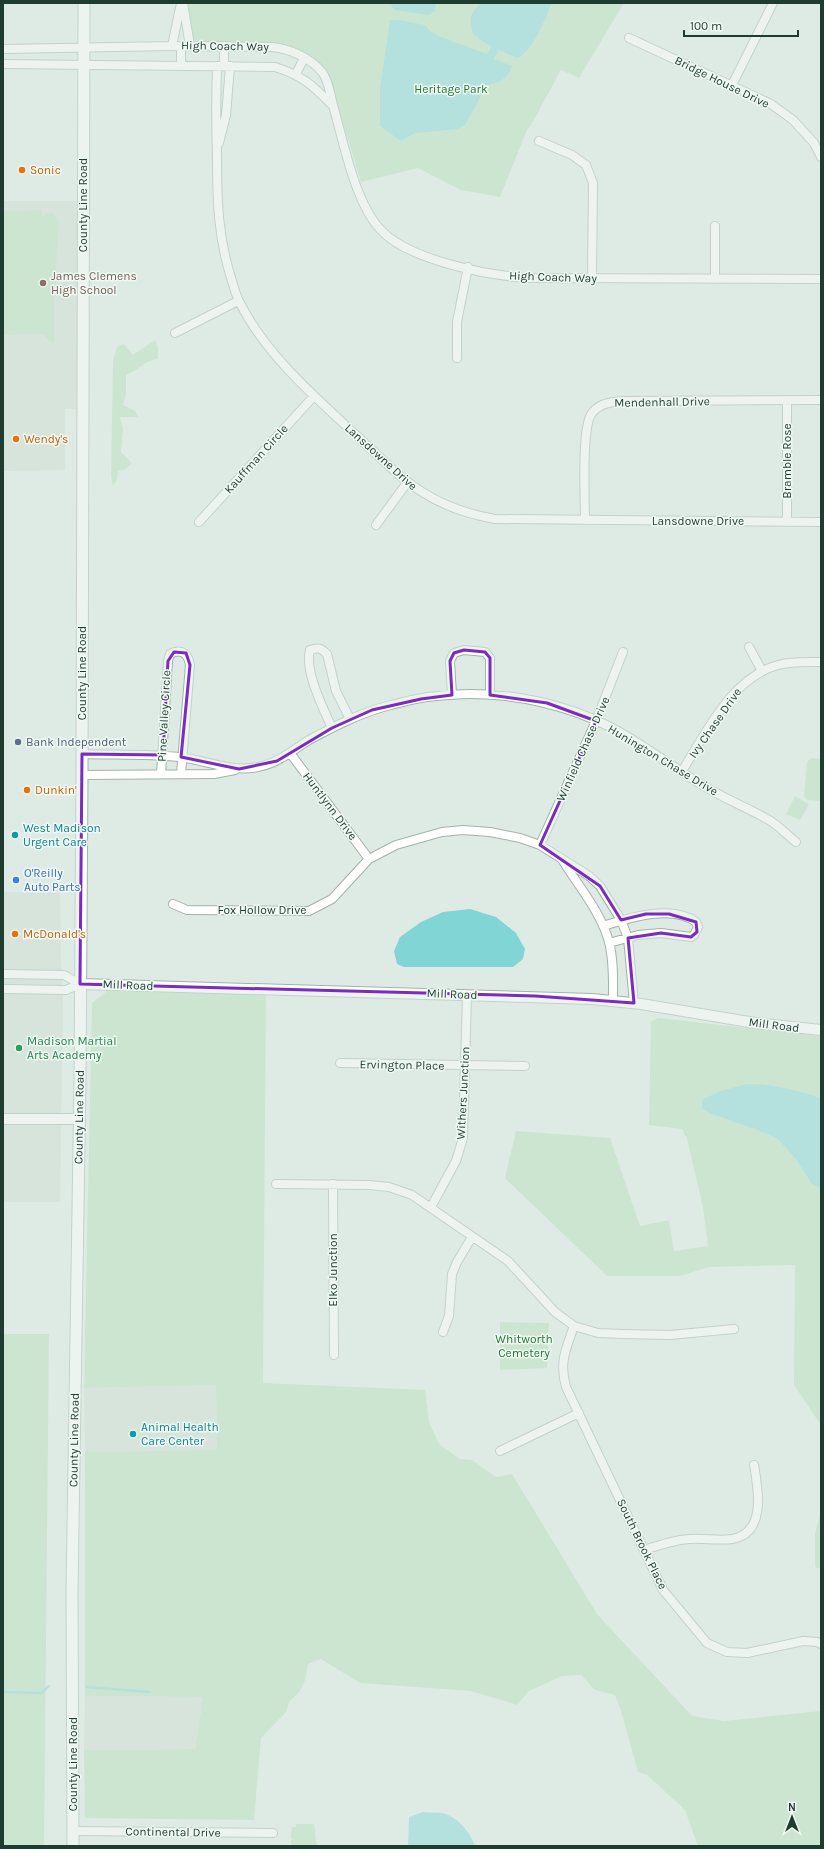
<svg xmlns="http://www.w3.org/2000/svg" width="824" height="1849" font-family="Karla,sans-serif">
<rect width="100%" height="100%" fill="#deebe4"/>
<!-- built -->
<path fill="#ccdbd2" d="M3,201h80l-1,208h-17v61l-62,1z
M3,892l57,1 1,68 2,38 -3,203h-57z
M216,1385l1,66 -132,1 -1,-64z
M85,1696l118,1 -8,52 -111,1z"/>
<!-- green -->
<path fill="#b5deba" d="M187,3h437l-45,75 -18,-8 -30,55 -4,5 -27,67 -39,-7 -43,-22 -57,14 -31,-101 -26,-28 -19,-9 -14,-1 -72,-1 -6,-3 -2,-4z
M42,210v8l3,-4 7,-2 7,9 -5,72v50l-5,-2 -6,-7 -40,1v-124z
M155,340l3,7v12c-14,2 -20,11 -32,16v20l-3,10 12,6 3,6h-18l3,11 -2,24 11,11 -6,6 -8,2 -1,9 -4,6 -2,-10 2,-115 4,-14 7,-3 9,11z
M811,758l10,1v42l-14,-1 -3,-3 3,-35z
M795,796l14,8 -9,16 -14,-6z
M107,991l159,4 -3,388 162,7 4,32 10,22 21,15 12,1 24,17 16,-3 85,140 95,102 32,5 97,-10v135h-123l-13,-36 -38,-35 -9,-3 -17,-61 -6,-16 -20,-5 -14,-15 -19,1 -33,15 -12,14 -46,-14 -111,-8 -39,-24 -13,5 -3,16 -5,11 -11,11 -3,10 -25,26 -7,82 -169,-2 -1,-68 111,-1 8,-52 -118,-1v-244l132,-2 -1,-65 -132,3 8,-385z
M658,1018l163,18v389l-27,-40 1,-120 -86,2 -29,9h-73l-102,-98 11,-47 94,7 30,88 29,-6 5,31 34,-5 -5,-39 -16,-68 -5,-10 -33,-4 2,-103z
M500,1322l49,1 -2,45 -47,2z
M3,1334h46l-5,512h-41z
M821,1511v58l-6,-2v-33z
M296,1824h18l3,22 -26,-1v-5l4,-1h-4v-8h1v-4h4z"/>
<!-- water -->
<path fill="#81d5d5" d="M390,3h46l-1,8 -6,4 -35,-5z
M481,3h71c-8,18 -17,44 -34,55l-19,-8 -5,9 18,7c-4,13 -13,17 -25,19l-22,40 -7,4 -43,4 -14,8 -21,-15v-37l10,-69h8l27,5 6,7 10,5 46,17 4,-7 -18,-13c-4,-16 -4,-19 8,-31z
M470,909l26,8 20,16 9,16 -2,10 -10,8h-109l-7,-3 -3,-13 6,-14 21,-15 22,-10z
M747,1084c26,0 49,6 74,14v90l-9,-4 -16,-25 -19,-21 -19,-8 -49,-17 -7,-5 1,-9 18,-8z
M423,1812c6,1 13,0 19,1 15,3 28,19 33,33h-67l1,-29z"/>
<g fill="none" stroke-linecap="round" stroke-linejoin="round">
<!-- stream -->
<path stroke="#81d5d5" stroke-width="2.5" d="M87,1687l62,5
M3,1692l38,1 8,-7"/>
<!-- minor casing -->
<g stroke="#a1b3aa" stroke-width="10">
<path id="minor" d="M183,3l7,43
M629,38l142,66 22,16 21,23 7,14
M172,46l9,-43
M3,49l169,-3 99,1c18,1 39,11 51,25 8,11 8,24 12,37 10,35 21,93 46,120 27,31 110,47 150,49l291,1
M3,64l272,3c29,9 38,19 58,39
M181,65v-19
M224,65v-19
M217,66c-1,30 -1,60 0,90 0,45 1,82 15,125 2,7 4,14 7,20 26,53 74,94 117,134 47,44 71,72 139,84l326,3
M296,74l8,-16
M732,85l41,-82
M539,141l33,14 14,10 7,18 -1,95
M219,143l7,-28 4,-49
M715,279v-53
M175,333l63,-32
M457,358v-36l11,-55
M787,400v122
M585,520c0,-20 -4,-94 7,-107 8,-10 19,-11 31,-12l198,-1
M199,522l115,-126
M376,525l31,-42
M749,647l13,24
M452,695l-2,-34 4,-8 10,-3 21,2 5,6v37
M332,728c-9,-20 -28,-58 -22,-78 8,-3 11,-2 17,4l9,37 14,28
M290,753l79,106
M82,754c32,1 65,0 97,3 27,3 56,17 83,9 18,-4 32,-17 47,-26 26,-14 53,-28 82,-35 74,-21 157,-11 225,25 31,17 58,38 88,56 21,13 44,22 65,34 10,6 18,15 27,22
M682,771c25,-39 49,-93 96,-106 14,-4 29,-3 43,-3
M161,774l7,-113 2,-7c11,-6 18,-1 20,11l-9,109
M82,775l132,-1 21,-4
M540,845l56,-124 27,-69
M563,861c16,26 38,51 46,81 5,19 4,40 4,59
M173,904l14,6 122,1 23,-12 37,-40 27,-14 46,-13 21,-2 27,2 30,6 20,7 49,31 11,10 21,34 7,18 6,65
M603,926c26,-8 69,-22 93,-4l2,5 -4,8 -3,2 -30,-4 -23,2 -29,8
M3,974l61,1 16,9
M3,989l63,1 14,-6
M340,1063l185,3
M276,1184l93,1 20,2 23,8 96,66 47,51 19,14 24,7 25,1 47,1 64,-6
M333,1184l1,171
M431,1207l25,-46 7,-23 4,-143
M574,1326c-8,23 -15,36 -8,61l97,203 44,53 20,9 20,1 56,-12 14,1 4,2
M443,1332l6,-16 3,-42 5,-12 15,-25
M500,1451l79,-38
M644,1550c15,-5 30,-10 45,-11 15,-1 29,2 43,0 35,-6 26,-51 22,-74
M73,1831l200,2"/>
</g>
<!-- tertiary casing -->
<g stroke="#a1b3aa" stroke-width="12">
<path id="tertiary" d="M80,984l512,15 49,5 114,19 66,7
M3,1119h77"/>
</g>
<!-- secondary casing -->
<g stroke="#9cb8aa" stroke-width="13">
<path id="secondary" d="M73,1846l-1,-255 8,-509 2,-307 2,-772"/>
</g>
<!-- minor -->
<use href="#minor" stroke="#fff" stroke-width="8"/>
<!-- tertiary -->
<use href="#tertiary" stroke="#fff" stroke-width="10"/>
<!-- secondary -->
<use href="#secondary" stroke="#fff" stroke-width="11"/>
</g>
<!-- marked area -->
<path d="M0 0H824V1849H0ZM464,650l21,2 5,6v37l57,8 49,18 -56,124 60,41 21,34 25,-6h23l27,8 1,10 -6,5 -30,-4 -33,5 6,65 -99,-7 -455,-12 2,-230 81,1 5,-94 6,-9 12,1 4,12 -9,92 58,12 38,-8 55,-33 40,-18 49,-11 31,-4 -2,-34 4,-8z" fill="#deebe4" fill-opacity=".55" fill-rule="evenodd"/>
<path fill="none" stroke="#7b2cbf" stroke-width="3" stroke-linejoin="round" d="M464,650l21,2 5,6v37l57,8 49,18 -56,124 60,41 21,34 25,-6h23l27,8 1,10 -6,5 -30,-4 -33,5 6,65 -99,-7 -455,-12 2,-230 81,1 5,-94 6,-9 12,1 4,12 -9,92 58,12 38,-8 55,-33 40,-18 49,-11 31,-4 -2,-34 4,-8z"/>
<!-- markers -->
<g fill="#e8710a" stroke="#eff8f2" stroke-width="1.5">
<circle cx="22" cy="170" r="4"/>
<circle cx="16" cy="439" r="4"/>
<circle cx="27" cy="790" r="4"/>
<circle cx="15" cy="934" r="4"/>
</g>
<circle fill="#8d6e63" stroke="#eff8f2" stroke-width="1.5" cx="43" cy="283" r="4"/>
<circle fill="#5c6f8a" stroke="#eff8f2" stroke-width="1.5" cx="18" cy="742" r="4"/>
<g fill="#0f9aa8" stroke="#eff8f2" stroke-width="1.5">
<circle cx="15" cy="835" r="4"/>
<circle cx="133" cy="1434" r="4"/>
</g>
<circle fill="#3f7fe0" stroke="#eff8f2" stroke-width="1.5" cx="16" cy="880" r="4"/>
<circle fill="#2e9e5b" stroke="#eff8f2" stroke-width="1.5" cx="19" cy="1048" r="4"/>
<g text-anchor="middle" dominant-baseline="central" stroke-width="3" stroke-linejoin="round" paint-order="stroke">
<!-- street labels -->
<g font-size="12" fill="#1e3c30" stroke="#eff8f2">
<text transform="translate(225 46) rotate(1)">High Coach Way</text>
<text transform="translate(722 82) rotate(26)">Bridge House Drive</text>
<text transform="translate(83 205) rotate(-90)">County Line Road</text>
<text transform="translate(553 277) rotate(2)">High Coach Way</text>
<text transform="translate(662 402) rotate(-1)">Mendenhall Drive</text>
<text transform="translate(381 457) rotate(42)">Lansdowne Drive</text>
<text transform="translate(256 459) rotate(-48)">Kauffman Circle</text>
<text transform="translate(787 461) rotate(-90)">Bramble Rose</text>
<text x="698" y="521">Lansdowne Drive</text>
<text transform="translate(82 673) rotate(-90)">County Line Road</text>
<text transform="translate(164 716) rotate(-87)">Pine Valley Circle</text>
<text transform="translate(715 723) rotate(-55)">Ivy Chase Drive</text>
<text transform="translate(583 749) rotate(-66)">Winfield Chase Drive</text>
<text transform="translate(663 760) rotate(31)">Hunington Chase Drive</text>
<text transform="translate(330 806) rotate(53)">Huntlynn Drive</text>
<text x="262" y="910">Fox Hollow Drive</text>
<text transform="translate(128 985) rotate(2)">Mill Road</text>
<text transform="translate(452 994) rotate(2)">Mill Road</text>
<text transform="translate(774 1025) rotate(7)">Mill Road</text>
<text transform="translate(402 1065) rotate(1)">Ervington Place</text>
<text transform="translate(463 1093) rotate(-87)">Withers Junction</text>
<text transform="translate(79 1117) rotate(-89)">County Line Road</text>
<text transform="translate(333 1270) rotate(-90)">Elko Junction</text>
<text transform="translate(74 1440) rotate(-89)">County Line Road</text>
<text transform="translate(642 1544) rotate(64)">South Brook Place</text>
<text transform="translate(73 1764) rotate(-90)">County Line Road</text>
<text transform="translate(173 1832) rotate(1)">Continental Drive</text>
</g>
<!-- park labels -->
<g font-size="12" fill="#267639" stroke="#eff8f2">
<text x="451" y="89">Heritage Park</text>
<text x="524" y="1339">Whitworth<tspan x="524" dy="14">Cemetery</tspan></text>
</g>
<!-- food labels -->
<g font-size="12" fill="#c56008" stroke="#eff8f2" text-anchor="start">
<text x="30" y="170">Sonic</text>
<text x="24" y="439">Wendy's</text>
<text x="35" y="790">Dunkin'</text>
<text x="23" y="934">McDonald's</text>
</g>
<!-- education labels -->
<g font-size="12" fill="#785e54" stroke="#eff8f2" text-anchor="start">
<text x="51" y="276">James Clemens<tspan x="51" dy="14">High School</tspan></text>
</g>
<!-- service labels -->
<g font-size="12" fill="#4e5e75" stroke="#eff8f2" text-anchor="start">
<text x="26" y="742">Bank Independent</text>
</g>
<!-- culture labels -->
<g font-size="12" fill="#0d838f" stroke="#eff8f2" text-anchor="start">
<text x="23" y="828">West Madison<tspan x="23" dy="14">Urgent Care</tspan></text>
<text x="141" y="1427">Animal Health<tspan x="141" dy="14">Care Center</tspan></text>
</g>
<!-- shop labels -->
<g font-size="12" fill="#366cbe" stroke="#eff8f2" text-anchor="start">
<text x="24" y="873">O'Reilly<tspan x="24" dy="14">Auto Parts</tspan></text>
</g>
<!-- leisure labels -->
<g font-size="12" fill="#27864d" stroke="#eff8f2" text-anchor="start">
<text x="27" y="1041">Madison Martial<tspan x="27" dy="14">Arts Academy</tspan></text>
</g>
</g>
<!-- border -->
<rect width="824" height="1849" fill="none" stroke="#1e3c30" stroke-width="8"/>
<!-- north arrow -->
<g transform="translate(792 1817)" stroke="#eff8f2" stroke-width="3" paint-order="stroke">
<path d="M0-3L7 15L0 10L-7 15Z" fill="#1e3c30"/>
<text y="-6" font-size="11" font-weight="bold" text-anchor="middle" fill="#1e3c30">N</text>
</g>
<!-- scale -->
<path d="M684 30v6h114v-6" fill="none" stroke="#1e3c30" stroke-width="2"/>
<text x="690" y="30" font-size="12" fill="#1e3c30" stroke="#eff8f2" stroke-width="3" paint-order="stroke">100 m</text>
</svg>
